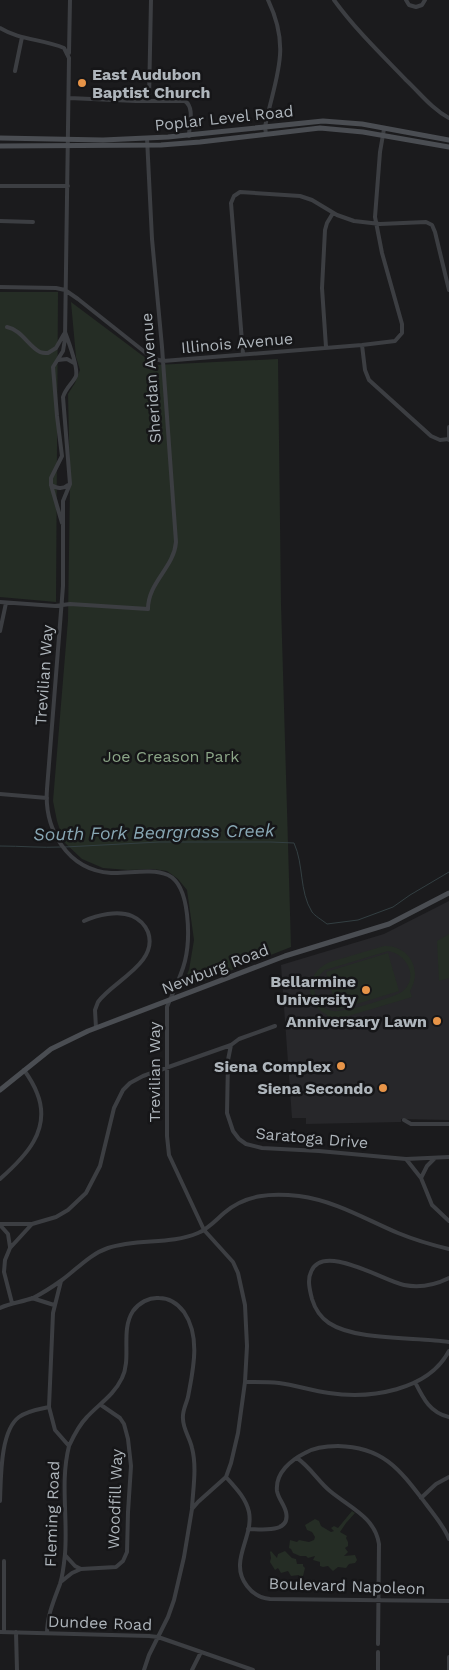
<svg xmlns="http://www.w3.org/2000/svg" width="449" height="1670" font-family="'Work Sans',sans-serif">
<rect width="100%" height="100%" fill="#1b1b1d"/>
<!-- built -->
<path fill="#27272a" d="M449,901v219l-48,-1v3l-95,2v-6h-14l-11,-153 103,-31z"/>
<!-- green -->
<path fill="#252d25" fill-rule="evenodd" d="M0,292h58l-2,310 -56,-5z
M71,302l84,63 123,-6 3,245 10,343 -100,39h-4l-2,-7 4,-9 5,-30 -7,-50 -9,-11 -11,-8 -14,-2 -25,1 -25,-2 -21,-9 -18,-17 -7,-21 -4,-20 15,-181 2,-136 -2,-90 7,-11 5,-13 -4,-13z
M449,934v44l-10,3 -2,-40z
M384,946c25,-1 39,24 26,45l2,6 -84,25 -1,-7c-24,-12 -22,-43 3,-53zM388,951c19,3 31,26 15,40 -7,6 -60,22 -70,20 -7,-1 -14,-6 -17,-14 -4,-10 0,-20 9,-27z
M388,953l11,38 -62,19 -11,-38z
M352,1511l3,2 -9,10 -6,9 7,4 -1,2 2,4v4l-3,2 3,4 -4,4 11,-1 2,5 -2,3 -6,1 -3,4 -8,-1 -5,4 -5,-5 -5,1 -3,-1v-4l-7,-2 2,-4 -7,2 -2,-2h-6l-7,-3 -2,-4 -2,-1 1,-8 7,2 2,-2 10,2 5,-2 1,-3 -3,-5 -5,-2 -2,-5 10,-6 4,2 2,5 10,6 3,-1 -3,-3 3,-2 4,2z
M271,1551l6,7 1,-4 7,-3 7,7 4,1 1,5h6v2l2,2 -3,12 -3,-5 -8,1 -3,-5 -7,2 -3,-5 -3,2 -5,-8 1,-4 -1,-6z"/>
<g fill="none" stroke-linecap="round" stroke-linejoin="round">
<!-- stream -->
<path stroke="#333f42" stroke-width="1" d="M0,846c21,0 41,2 62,1
M65,847l94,-5h112l23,1c10,22 5,48 18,69 3,4 10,8 15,12l31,-4 35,-13 17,-12 39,-23"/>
<!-- street -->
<path stroke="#3c3e42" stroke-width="4" d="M334,0c21,29 47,54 72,80 14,13 26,29 43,38
M406,0l3,5 7,2 6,-2 3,-5
M0,28c19,12 43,11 64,20l5,10 -4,281 -2,12 -10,16 4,49 5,40 -11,22v7l11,38
M69,53l1,-53
M15,71l7,-34
M69,98l67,3h49c10,7 4,24 4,35
M149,100l2,-100
M266,134l-1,-7c10,-50 27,-77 3,-127
M0,186h68
M0,221l33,1
M0,287l56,1 9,2 13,9 68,54 9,6 8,2 199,-16 33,-4 7,-8v-9l-20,-71 -7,-36 5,-65 4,-23
M7,327c15,3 21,19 33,25 2,1 5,1 8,1l8,-5 8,-14
M65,332c3,8 13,36 11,44 -3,7 -10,11 -13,21l7,87 -7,17v85l-16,203c-3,40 20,81 64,84 17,1 40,-5 57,2 23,11 22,65 17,86 -4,16 -12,31 -18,46v129l2,19 35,75 29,32 5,11 7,32 2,41 -2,36 -7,51 -7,30 -5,14 -28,25 -6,7 -8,48 -10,43 -6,17 -19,38 -5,15
M362,345l3,25 4,10 62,56 9,4 9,-1
M326,347l-4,-59 3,-58 2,-7 6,-10
M243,354l-12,-151 3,-7 6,-4 60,4 12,4 25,15 17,6 26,3 46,-2 6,3 3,7 14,58
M58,360l9,-1 7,4
M449,440v-13
M51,485c6,3 11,5 17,0
M0,602l55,4 15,-2 78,5c0,-27 26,-41 28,-67l-14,-195 -10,-108 -5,-101
M0,631l6,-28
M0,794l47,4
M84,921c13,-6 34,-11 48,-5 7,3 13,9 16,16 11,31 -35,49 -50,70l-3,8 1,18
M231,1045l-3,15 -1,53 6,18 6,8 7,5 16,4 57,3 87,8 43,-2
M404,1120l7,4h38
M406,1159l15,19 11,27 17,16
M421,1178l6,-12 7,-7
M0,1179c25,-22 52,-49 37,-86 -3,-8 -8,-16 -13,-23
M0,1224h32
M0,1225l8,9 2,13
M449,1278c-14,7 -29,10 -45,7 -20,-4 -82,-43 -93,-13 -4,8 -1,19 1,27 3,10 8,18 17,24 27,18 87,14 120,19
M32,1298l22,7
M12,1303l-8,-31 1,-12 5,-12 22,-24 24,-7 12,-7 18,-17 14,-27 14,-58 9,-18 7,-7 13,-7 88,-31 8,-6 36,-13
M0,1308c10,-5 22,-6 33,-10 8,-4 22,-13 29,-18 15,-11 28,-26 46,-32 29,-10 62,-3 90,-15 10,-4 18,-13 26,-20 22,-19 48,-20 75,-17 37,5 66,23 99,37 17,7 34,12 51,16
M245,1382c11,0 23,0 34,1 17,2 33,8 50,10 41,6 99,-2 120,-42
M415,1382c8,16 15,31 34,35
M69,1446c5,-11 10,-21 18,-29 12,-13 27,-22 35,-39 10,-20 -2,-47 11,-67 6,-8 16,-14 26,-13 11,0 19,6 25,14 17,25 9,58 4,85 -2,8 -6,14 -5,22 0,10 7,19 9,29 5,19 1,41 0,60
M297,1458c13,9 21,23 33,33 19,16 45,26 49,53l-1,100
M226,1477c9,10 20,21 23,35 5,26 -21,49 -2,74 6,8 14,12 23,13l179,2
M421,1498l15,-14 13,-7
M0,1501c1,-23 0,-70 19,-84 8,-6 20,-8 30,-10
M248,1529c13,0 43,5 38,-17 -2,-8 -8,-14 -9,-21 -2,-18 14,-31 28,-38 10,-6 22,-7 33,-7 46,1 62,24 88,58 8,11 18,22 23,35
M65,1555l10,11 6,3
M4,1561v71
M62,1581l10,-8 9,-4 35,-2 7,-6 4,-9 1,-40 3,-46 -3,-27 -4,-15 -4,-6 -19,-13
M0,1632l149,4 9,1 95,33
M16,1632l1,38
M47,1633c0,-17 7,-33 13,-49 3,-9 4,-20 5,-30 3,-37 -5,-72 4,-108l-14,-16 -6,-23 4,-94 8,-32
M378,1652v18
M192,1670l9,-18
M449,1670v-13"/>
<!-- secondary -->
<path stroke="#4a4d52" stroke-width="5" d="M0,138l103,2 65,-3 155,-16 39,3 87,16
M0,146l161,-1 39,-3 120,-14 43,4 86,15
M0,1090l51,-41 37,-18 197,-75 104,-32 60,-31"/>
</g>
<!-- markers -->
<g fill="#e79448" stroke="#161618" stroke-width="2">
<circle cx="82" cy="83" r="5"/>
<circle cx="366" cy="990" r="5"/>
<circle cx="437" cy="1021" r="5"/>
<circle cx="341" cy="1066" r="5"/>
<circle cx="383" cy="1088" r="5"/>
</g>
<g text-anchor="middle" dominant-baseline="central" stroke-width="5" stroke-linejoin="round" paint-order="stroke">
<!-- poi labels -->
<g font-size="16" font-weight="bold" fill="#aeb5bb" stroke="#161618" text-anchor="end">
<text x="92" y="74" text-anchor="start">East Audubon<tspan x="92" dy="18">Baptist Church</tspan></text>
<text x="356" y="981">Bellarmine<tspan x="356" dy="18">University</tspan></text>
<text x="427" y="1021">Anniversary Lawn</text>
<text x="331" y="1066">Siena Complex</text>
<text x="373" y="1088">Siena Secondo</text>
</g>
<!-- street labels -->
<g font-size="16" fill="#aeb5bb" stroke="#161618">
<text transform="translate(224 118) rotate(-6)">Poplar Level Road</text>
<text transform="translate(237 343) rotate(-5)">Illinois Avenue</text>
<text transform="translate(151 378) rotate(-94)">Sheridan Avenue</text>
<text transform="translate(44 675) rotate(-86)">Trevilian Way</text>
<text transform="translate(215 969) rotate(-21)">Newburg Road</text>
<text transform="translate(154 1072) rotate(-90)">Trevilian Way</text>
<text transform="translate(312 1138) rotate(5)">Saratoga Drive</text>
<text transform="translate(115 1499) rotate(-88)">Woodfill Way</text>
<text transform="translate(52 1514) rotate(-88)">Fleming Road</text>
<text transform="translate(347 1586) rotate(2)">Boulevard Napoleon</text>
<text transform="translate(100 1623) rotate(2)">Dundee Road</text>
</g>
<!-- park labels -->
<g font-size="16" fill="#8ba587" stroke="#161618">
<text x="171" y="756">Joe Creason Park</text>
</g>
<!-- water labels -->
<g font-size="18" font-style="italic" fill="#88a7b4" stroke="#161618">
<text transform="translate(154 832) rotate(-1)">South Fork Beargrass Creek</text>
</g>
</g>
</svg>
